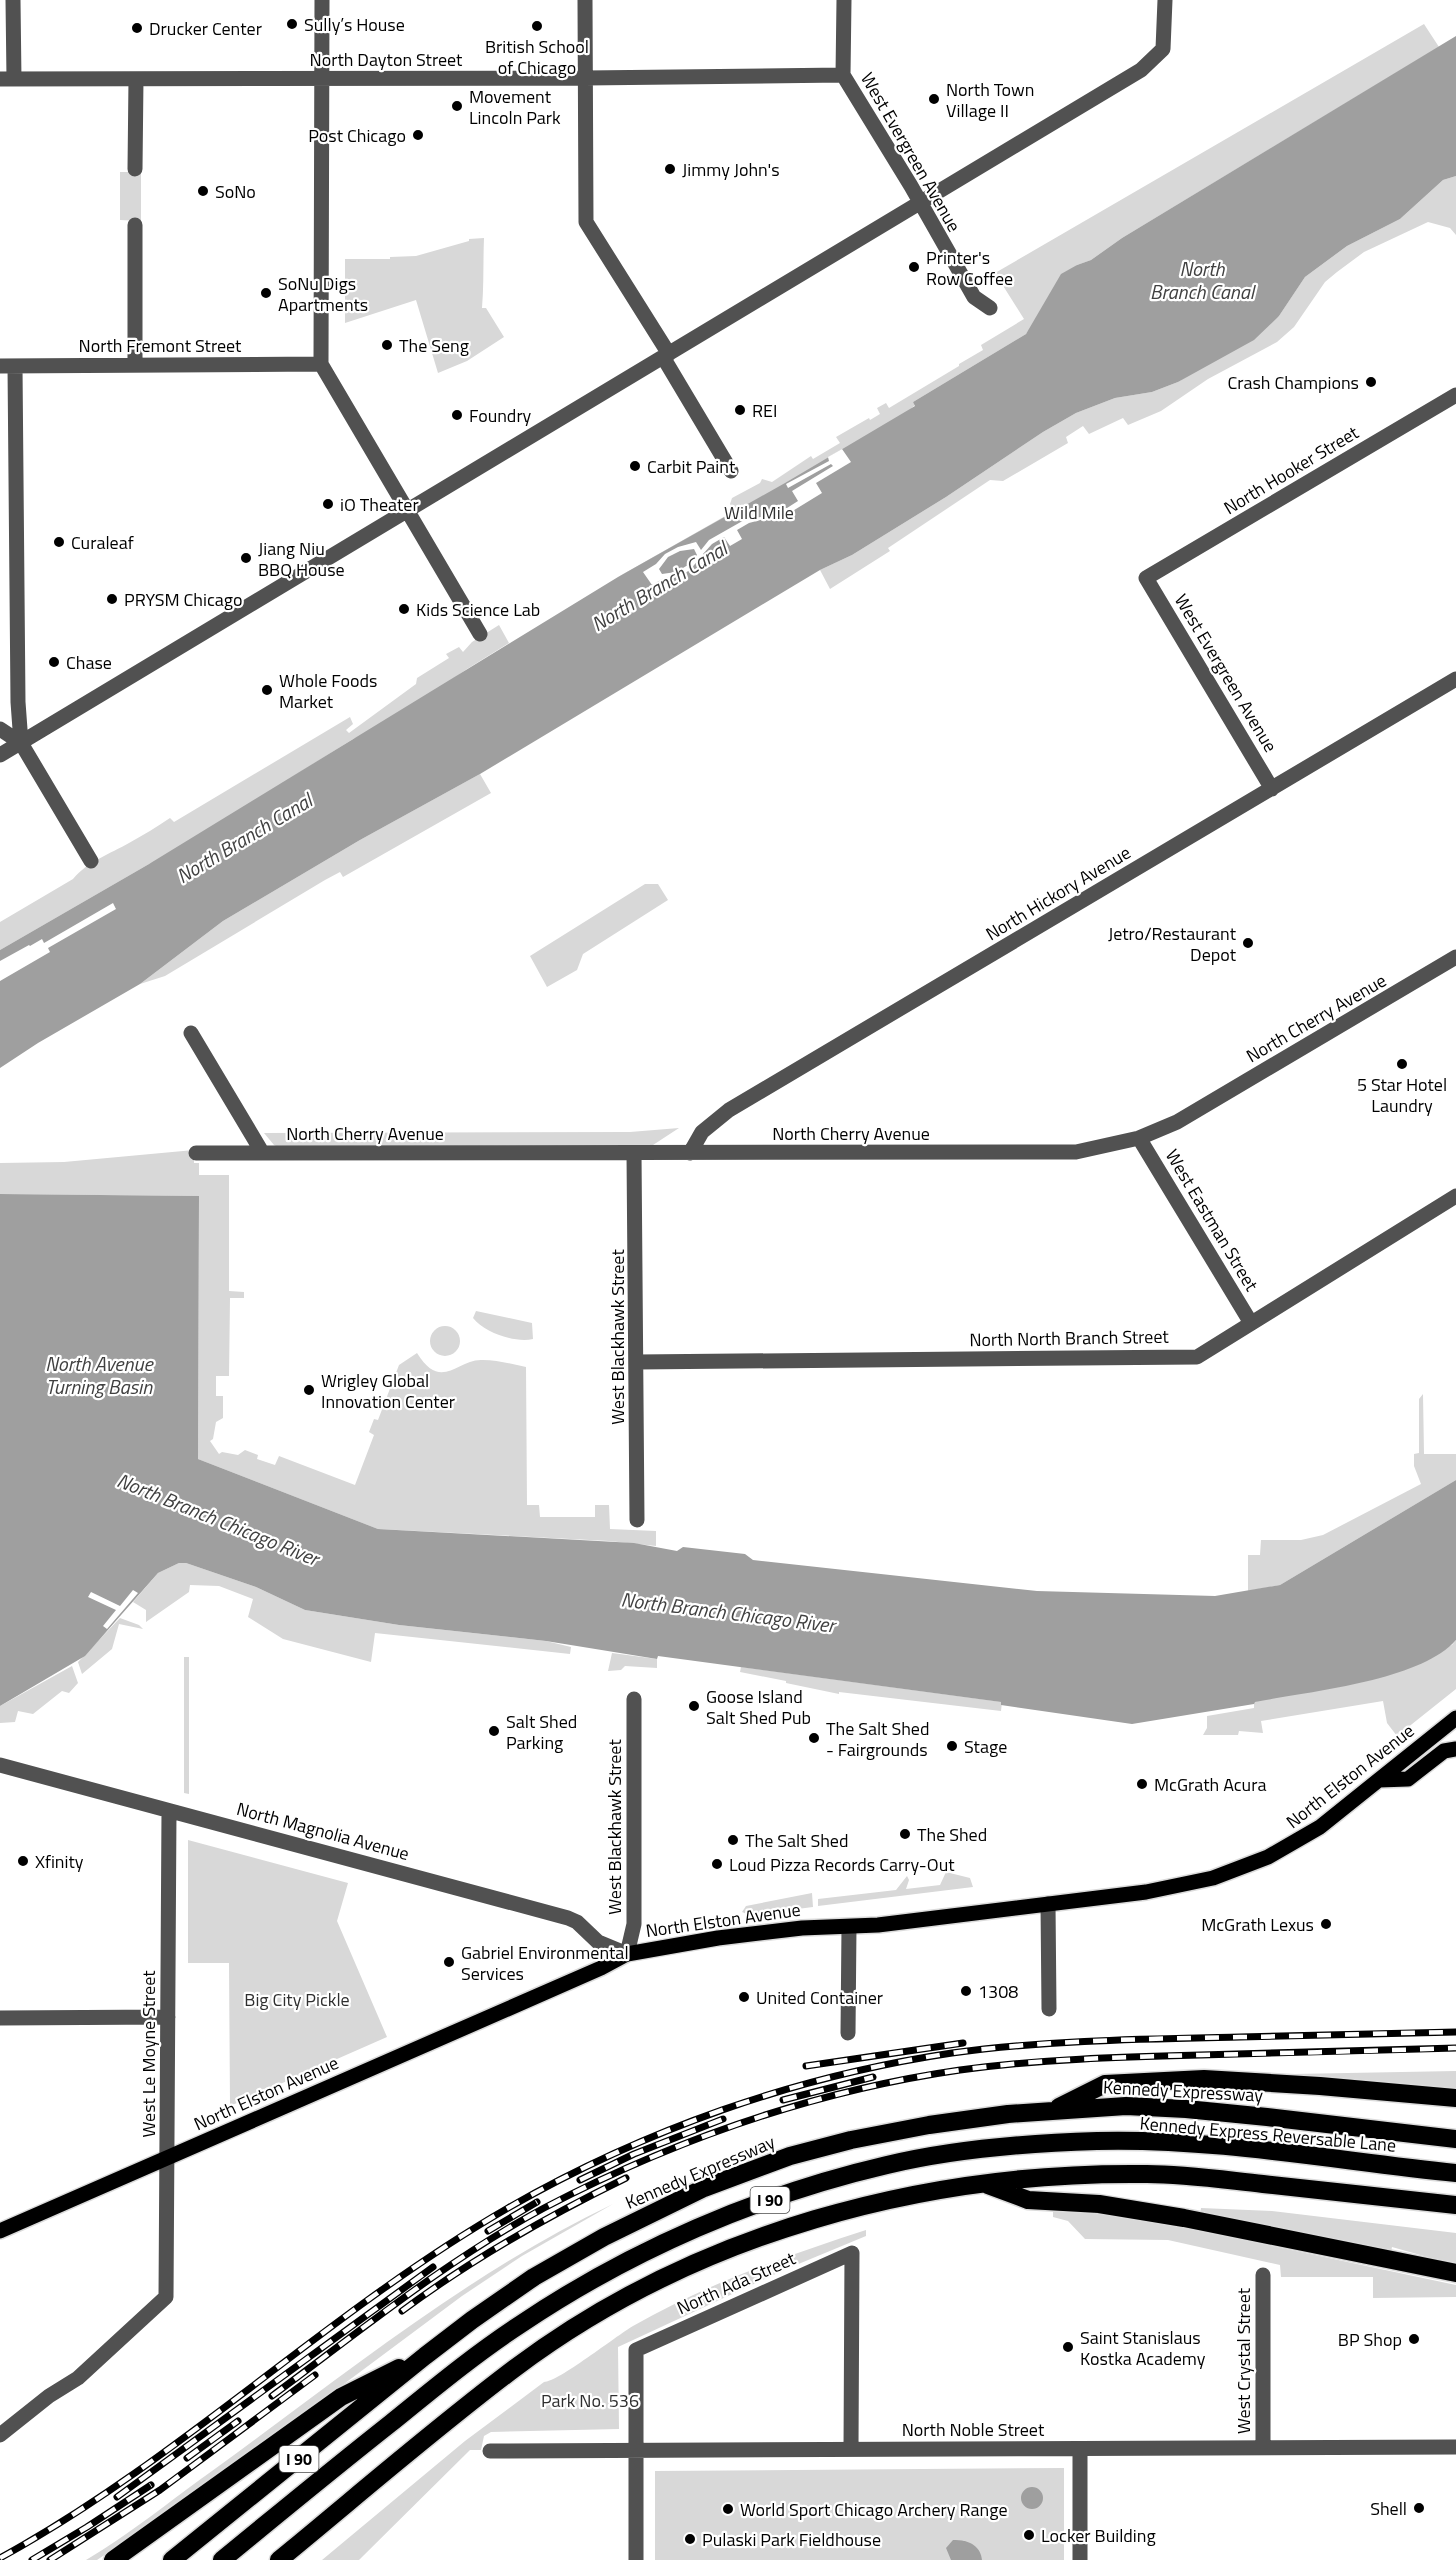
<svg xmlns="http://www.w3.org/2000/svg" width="1456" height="2560" font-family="'Titillium Web',sans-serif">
<rect width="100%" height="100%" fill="#fff"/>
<!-- green -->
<path fill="#d8d8d8" d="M1424,24l15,23 -317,191 -31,22 -14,5 -51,69 -113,68 2,3 -64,57 -233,115 116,-66 -4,-7 2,-6 28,-15 2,-4 10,3 39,-26 2,3 27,-16 -4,-6 33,-19 1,2 10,-6 -3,-6 9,-5 3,5 70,-42v-2l24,-14 -2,-5 43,-26 -29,-46z
M120,172h21v49l-21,-1z
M1456,176v59l-6,-7 -22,-6 -64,30 -27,20 -12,10 -31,45 -17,15 -69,37 -47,32 -33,14 -5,-7 -34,16 -6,-8 -17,11 2,6 -65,38 -13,-1 -102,68 2,3 -60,38 -10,-19 32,-15 94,-58 97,-65 33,-19 39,-15 37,-6 26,-10 101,-66 26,-39 42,-31 53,-27 43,-39z
M484,238c-1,25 0,46 -2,70h4l18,29 -37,24 -29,12 -22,-73 -71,23v-64h45v-2l26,-1 53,-15v-2z
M499,625l10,18 -42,26 -86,59 -28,11 -64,40 -8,12c-22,8 -38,10 -50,32 -23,7 -40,10 -53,32l-29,9 -149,86v-28l73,-43c15,-18 37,-25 56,-36 14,-8 28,-16 41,-25l4,4 176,-105 3,7 -7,6 3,3 67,-49 1,-6 32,-20 -3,-4 13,-7 4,5 9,-10z
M480,774l11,19 -148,84 -3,-5 -15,8 -160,96 -25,8 83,-63 137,-81z
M645,884h13l10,16 -85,54 -6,16 -30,17 -17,-31z
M679,1128l-26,17 -375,2 -4,-2 -10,-12 366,-1z
M194,1150v13h5v12h30v116l15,1v6h-14l-1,78h-13v20h7v22l-7,4 -3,17 -3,2 9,13 3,-2 16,3 7,-5 13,5 -1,4 18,6 4,-9 76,29 19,-50 -5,-3 5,-13 4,1 21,-55 18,-12c25,40 40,5 66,7 14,0 29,4 43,7l1,138h12l1,12h55v-12h14l1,24 46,2v15l-47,-5 -231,-12 -180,-70 1,-263 -199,-2v-31l64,-1z
M476,1311l56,12 1,16c-18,4 -48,-6 -60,-21z
M430 1341a15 15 0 1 1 30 0a15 15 0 1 1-30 0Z
M1423,1394l1,60h32v26l-176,105 -32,6v-36h12l1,-15h40l22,-5 98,-51 -7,-18v-12l5,-1v-54z
M179,1563h7l70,24 49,23 94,15 147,16 25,6 -1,7 -195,-21 -4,29 -88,-23 -35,-22 5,-18 -34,-13 -29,-1 -1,7 -43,30v-12l-13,-8 25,-29z
M120,1618l19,7 4,4 -24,-5 -7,25 -30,25 -4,-12z
M1456,1640v49l-59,47 -10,-13 -4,-22 -122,20 2,12 -24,-2 -1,4h-35l4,-7v-12l47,-8v-6l198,-57z
M612,1653l45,6v9l-32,-2 -4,4 -13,1z
M184,1657h5v137l-5,-1z
M72,1666l6,17 -9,10 -7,-2 -29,23 -15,-3 -3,11 -15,1v-17z
M741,1667l261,35 -1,9 -162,-19v2l-53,-11v-2l-46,-9z
M188,1840l160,43 -11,38 50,116 -157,69 -1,-143h-41z
M946,1872l24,6 3,9 -155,19v-7l78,-9 11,-14 2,4 -3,9 34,-4z
M812,1893l1,14 -64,8 -7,-3 4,-6z
M1456,2071v18l-155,-10 -8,-5z
M613,2204l-91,52 -60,40 -208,155 -126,88 -31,21h-11c44,-26 84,-59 126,-89 130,-94 256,-198 401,-267z
M1201,2208l71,3 184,22v32l-64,-18 -1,5 -191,-37z
M1053,2211h28l73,10 302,64v12l-83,1v-21h-92l-1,-12 -112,-25 -83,-1 -17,-18 -15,-4z
M866,2230v6l-82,34 -166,77 1,82 -128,3 -7,4 -3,14h-11l-111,110h-37l143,-119 79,-59c14,0 72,-46 89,-56 73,-42 153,-70 233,-96z
M1064,2468v92h-409v-89z"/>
<!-- water -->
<path fill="#9f9f9f" d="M1456,36v140l-13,4 -43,39 -53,27 -42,31 -26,39 -25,24 -76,42 -26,10 -37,6 -39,15 -33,19 -97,65 -94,58 -32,15 -340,204 -120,66 -137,81 -83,63 -102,59 -38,25v-118l149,-86 469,-287 167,-94 130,-77 -2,-4 113,-68 35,-60 16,-9 14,-5 31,-22z
M0,1194l199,2 -1,263 180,70 256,14 43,8 6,-4 62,7 8,6 284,31 178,5 65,-11 176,-105v160c-36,41 -145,51 -201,62l-1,2 -122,20 -131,-19v-3l-343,-46 -1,3 -111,-18 -147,-16 -94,-15 -49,-23 -70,-24h-7l-21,10 -73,83 -85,50z
M1021 2498a11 11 0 1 1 22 0a11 11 0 1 1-22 0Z
M953,2540c13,-1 28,5 29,20h-31l-5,-12z"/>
<!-- pier -->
<path fill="#fff" fill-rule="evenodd" d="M842,449l9,13 -35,21 6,10 -31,19 -42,11 -12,7 5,9 -12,7 -6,-9 -12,7 -9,10 1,3 -5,2 -9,11 -12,7 -14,1 -12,7 -9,-13 13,-8 9,-10 13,-7 18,-5 5,8 8,-10 37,-21 15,-2 11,-7 15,-2 11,-7 -6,-10 41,-25 -2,-2 -43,24 -2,-4 43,-23 -1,-4zM694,549l3,6 -9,10 -12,7 -14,2 -3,-5 9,-12 12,-6z
M113,903l3,6 -68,39 2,4 -50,29v-20l29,-16 1,1 12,-7 2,4z
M133,1590l5,3 -31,36 -4,-3 13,-16 -28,-13 3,-5 29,14z"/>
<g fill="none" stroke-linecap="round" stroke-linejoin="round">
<!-- major casing -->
<g stroke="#dbdbdb" stroke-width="18">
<path id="major" d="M1379,1780l29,-1 36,-28 12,-2
M0,2231l601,-263 26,-14 91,-16 84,-10 76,-3 268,-33 67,-14 55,-21 52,-30 136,-109"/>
</g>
<!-- highway casing -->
<g stroke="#dbdbdb" stroke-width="21">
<path id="highway" d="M1059,2107l46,-23 99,-5 116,7 136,12
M988,2185l40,15 71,4 85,14 272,55
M113,2560l228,-163 58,-29
M172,2560l253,-204 47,-36 62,-43 70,-40 100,-49 86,-32 61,-16 78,-15 79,-11 118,-8 60,3 81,8 189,22
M222,2560c56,-46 112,-92 169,-137 42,-34 84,-69 130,-99 110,-74 237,-129 366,-159 67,-16 141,-22 210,-24 120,-3 240,20 359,32
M279,2560c78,-64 155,-131 236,-192 180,-135 409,-197 632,-194 39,0 78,6 116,10 64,7 129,14 193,21"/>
</g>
<!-- minor -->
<path stroke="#515151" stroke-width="15" d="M13,0l1,79
M322,0l-1,364 159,270
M585,0l1,222 83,132
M844,0l-1,75 68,111 63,111 16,11
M0,79l585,-1 258,-3
M135,169l1,-90
M663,357l68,114
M135,365v-140
M0,366l321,-2
M15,366l3,336 3,41 70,118
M0,729l21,14
M0,755l1141,-685 22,-21 2,-49
M1272,789l-126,-211 310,-183
M191,1033l71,119
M1139,1138l112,185
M196,1153l880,-1 63,-14 38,-16 279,-165
M634,1153l3,367
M690,1153l12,-21 27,-22 727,-431
M637,1362l560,-5 259,-161
M0,1765l568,153 9,4 21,20 29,12 7,-30v-225
M1048,1904l1,105
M0,2018l168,-1
M848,2033l1,-106
M1263,2275v173
M0,2435l49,-39 29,-18 88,-81 3,-486
M1080,2449v111
M490,2451l966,-4
M636,2560v-210l216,-97 -1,196"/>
<!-- major -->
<use href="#major" stroke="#000" stroke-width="15"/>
<!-- highway -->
<use href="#highway" stroke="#000" stroke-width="18"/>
<!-- rail casing -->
<g stroke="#000" stroke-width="7">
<path id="rail" d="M806,2066l157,-23
M783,2100l90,-23
M580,2180l54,-26 89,-35
M488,2231l49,-29
M402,2311c70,-52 146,-95 224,-133
M272,2396c88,-65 175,-136 272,-188 130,-68 270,-117 416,-138 80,-11 161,-13 241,-15 85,-2 170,-4 255,-7
M187,2458l51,-37
M117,2497l316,-230
M0,2558c181,-99 329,-247 508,-350 136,-78 288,-132 444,-155 95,-13 191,-14 288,-16 72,-1 144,-4 216,-5
M32,2560l55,-33 64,-42
M50,2560l110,-70 155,-115"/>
</g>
<!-- rail -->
<use href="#rail" stroke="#fff" stroke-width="4.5" stroke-dasharray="14" stroke-linecap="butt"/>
</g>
<!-- markers -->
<g fill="#000" stroke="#fff" stroke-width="2">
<circle cx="292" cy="24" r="6"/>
<circle cx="537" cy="26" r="6"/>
<circle cx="137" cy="28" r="6"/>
<circle cx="934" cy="99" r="6"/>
<circle cx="457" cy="106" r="6"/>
<circle cx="418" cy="135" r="6"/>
<circle cx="670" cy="169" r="6"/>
<circle cx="203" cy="191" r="6"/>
<circle cx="914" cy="267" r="6"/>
<circle cx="266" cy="293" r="6"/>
<circle cx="387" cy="345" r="6"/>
<circle cx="1371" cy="382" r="6"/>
<circle cx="740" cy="410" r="6"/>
<circle cx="457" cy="415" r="6"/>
<circle cx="635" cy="466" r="6"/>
<circle cx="328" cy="504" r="6"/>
<circle cx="59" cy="542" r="6"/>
<circle cx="246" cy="558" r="6"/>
<circle cx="112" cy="599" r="6"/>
<circle cx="404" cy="609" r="6"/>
<circle cx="54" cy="662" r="6"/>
<circle cx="267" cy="690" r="6"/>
<circle cx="1248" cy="943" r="6"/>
<circle cx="1402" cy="1064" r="6"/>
<circle cx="309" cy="1390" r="6"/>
<circle cx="694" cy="1706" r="6"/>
<circle cx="494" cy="1731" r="6"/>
<circle cx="814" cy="1738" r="6"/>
<circle cx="952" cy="1746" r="6"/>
<circle cx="1142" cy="1784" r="6"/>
<circle cx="905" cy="1834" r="6"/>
<circle cx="733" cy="1840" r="6"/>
<circle cx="23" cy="1861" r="6"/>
<circle cx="717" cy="1864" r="6"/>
<circle cx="1326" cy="1924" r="6"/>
<circle cx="449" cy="1962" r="6"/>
<circle cx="966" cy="1991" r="6"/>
<circle cx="744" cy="1997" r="6"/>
<circle cx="1414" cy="2339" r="6"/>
<circle cx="1068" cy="2347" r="6"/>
<circle cx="1419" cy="2508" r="6"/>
<circle cx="728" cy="2509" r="6"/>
<circle cx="1029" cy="2535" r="6"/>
<circle cx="690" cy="2539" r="6"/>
</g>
<g text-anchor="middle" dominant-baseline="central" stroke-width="4.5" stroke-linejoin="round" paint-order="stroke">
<!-- shield labels -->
<g fill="#fff" stroke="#4c4c4c" stroke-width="1.5">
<rect x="750.5" y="2187" width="39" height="26" rx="4.5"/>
<rect x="279.5" y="2446" width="39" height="26" rx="4.5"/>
</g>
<g font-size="16" font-weight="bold" fill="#000">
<text x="770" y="2200">I 90</text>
<text x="299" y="2459">I 90</text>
</g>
<!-- poi labels -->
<g font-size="18" fill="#000" stroke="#fff" text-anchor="start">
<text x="304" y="24">Sully’s House</text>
<text x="149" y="28">Drucker Center</text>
<text x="537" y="46" text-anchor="middle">British School<tspan x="537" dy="21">of Chicago</tspan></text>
<text x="946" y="89">North Town<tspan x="946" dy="21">Village II</tspan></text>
<text x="469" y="96">Movement<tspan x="469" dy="21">Lincoln Park</tspan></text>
<text x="406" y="135" text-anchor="end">Post Chicago</text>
<text x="682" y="169">Jimmy John's</text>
<text x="215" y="191">SoNo</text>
<text x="926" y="257">Printer's<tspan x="926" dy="21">Row Coffee</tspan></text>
<text x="278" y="283">SoNu Digs<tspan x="278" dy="21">Apartments</tspan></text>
<text x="399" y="345">The Seng</text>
<text x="1359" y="382" text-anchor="end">Crash Champions</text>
<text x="752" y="410">REI</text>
<text x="469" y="415">Foundry</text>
<text x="647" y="466">Carbit Paint</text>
<text x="340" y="504">iO Theater</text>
<text x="71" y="542">Curaleaf</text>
<text x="258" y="548">Jiang Niu<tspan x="258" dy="21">BBQ House</tspan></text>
<text x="124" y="599">PRYSM Chicago</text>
<text x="416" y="609">Kids Science Lab</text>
<text x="66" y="662">Chase</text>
<text x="279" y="680">Whole Foods<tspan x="279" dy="21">Market</tspan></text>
<text x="1236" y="933" text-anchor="end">Jetro/Restaurant<tspan x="1236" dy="21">Depot</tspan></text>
<text x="1402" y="1084" text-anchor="middle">5 Star Hotel<tspan x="1402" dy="21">Laundry</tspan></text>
<text x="321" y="1380">Wrigley Global<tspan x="321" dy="21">Innovation Center</tspan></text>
<text x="706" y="1696">Goose Island<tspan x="706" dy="21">Salt Shed Pub</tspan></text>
<text x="506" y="1721">Salt Shed<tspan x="506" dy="21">Parking</tspan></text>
<text x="826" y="1728">The Salt Shed<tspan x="826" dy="21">- Fairgrounds</tspan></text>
<text x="964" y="1746">Stage</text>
<text x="1154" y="1784">McGrath Acura</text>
<text x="917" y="1834">The Shed</text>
<text x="745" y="1840">The Salt Shed</text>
<text x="35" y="1861">Xfinity</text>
<text x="729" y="1864">Loud Pizza Records Carry-Out</text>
<text x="1314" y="1924" text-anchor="end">McGrath Lexus</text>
<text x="461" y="1952">Gabriel Environmental<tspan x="461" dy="21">Services</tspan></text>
<text x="978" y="1991">1308</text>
<text x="756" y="1997">United Container</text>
<text x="1080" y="2337">Saint Stanislaus<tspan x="1080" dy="21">Kostka Academy</tspan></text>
<text x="1402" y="2339" text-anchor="end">BP Shop</text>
<text x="1407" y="2508" text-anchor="end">Shell</text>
<text x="740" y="2509">World Sport Chicago Archery Range</text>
<text x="1041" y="2535">Locker Building</text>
<text x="702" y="2539">Pulaski Park Fieldhouse</text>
</g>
<!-- street labels -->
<g font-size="18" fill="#000" stroke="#fff">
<text x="386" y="59">North Dayton Street</text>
<text transform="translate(911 152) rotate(60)">West Evergreen Avenue</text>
<text x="160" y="345">North Fremont Street</text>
<text transform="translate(1291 470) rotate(-31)">North Hooker Street</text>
<text transform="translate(1226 673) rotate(59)">West Evergreen Avenue</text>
<text transform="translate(1058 893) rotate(-31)">North Hickory Avenue</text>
<text transform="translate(1316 1018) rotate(-30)">North Cherry Avenue</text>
<text x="365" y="1133">North Cherry Avenue</text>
<text x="851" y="1133">North Cherry Avenue</text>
<text transform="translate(1212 1220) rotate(59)">West Eastman Street</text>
<text transform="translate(617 1337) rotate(-90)">West Blackhawk Street</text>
<text transform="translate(1069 1338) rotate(-1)">North North Branch Street</text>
<text transform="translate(1350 1776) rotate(-38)">North Elston Avenue</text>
<text transform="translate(614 1827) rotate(-90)">West Blackhawk Street</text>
<text transform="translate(323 1831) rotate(15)">North Magnolia Avenue</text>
<text transform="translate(723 1920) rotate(-8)">North Elston Avenue</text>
<text transform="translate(148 2054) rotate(-90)">West Le Moyne Street</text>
<text transform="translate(1183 2091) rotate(3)">Kennedy Expressway</text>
<text transform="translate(266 2093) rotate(-24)">North Elston Avenue</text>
<text transform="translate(1268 2134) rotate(5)">Kennedy Express Reversable Lane</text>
<text transform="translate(700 2172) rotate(-23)">Kennedy Expressway</text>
<text transform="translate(736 2283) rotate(-24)">North Ada Street</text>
<text transform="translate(1243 2361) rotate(-90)">West Crystal Street</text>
<text x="973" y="2429">North Noble Street</text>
</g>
<!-- park labels -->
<g font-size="18" fill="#2f2f2f" stroke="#fff">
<text x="759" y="512">Wild Mile</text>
<text x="297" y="1999">Big City Pickle</text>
<text x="590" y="2400">Park No. 536</text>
</g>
<!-- water labels -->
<g font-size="20" font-style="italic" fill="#404040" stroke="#fff">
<text x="1202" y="268">North<tspan x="1202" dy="23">Branch Canal</tspan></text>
<text transform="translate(659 586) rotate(-31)">North Branch Canal</text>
<text transform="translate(244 838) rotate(-31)">North Branch Canal</text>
<text x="99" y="1363">North Avenue<tspan x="99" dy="23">Turning Basin</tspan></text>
<text transform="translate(218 1519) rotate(22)">North Branch Chicago River</text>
<text transform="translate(728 1612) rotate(7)">North Branch Chicago River</text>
</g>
</g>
</svg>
